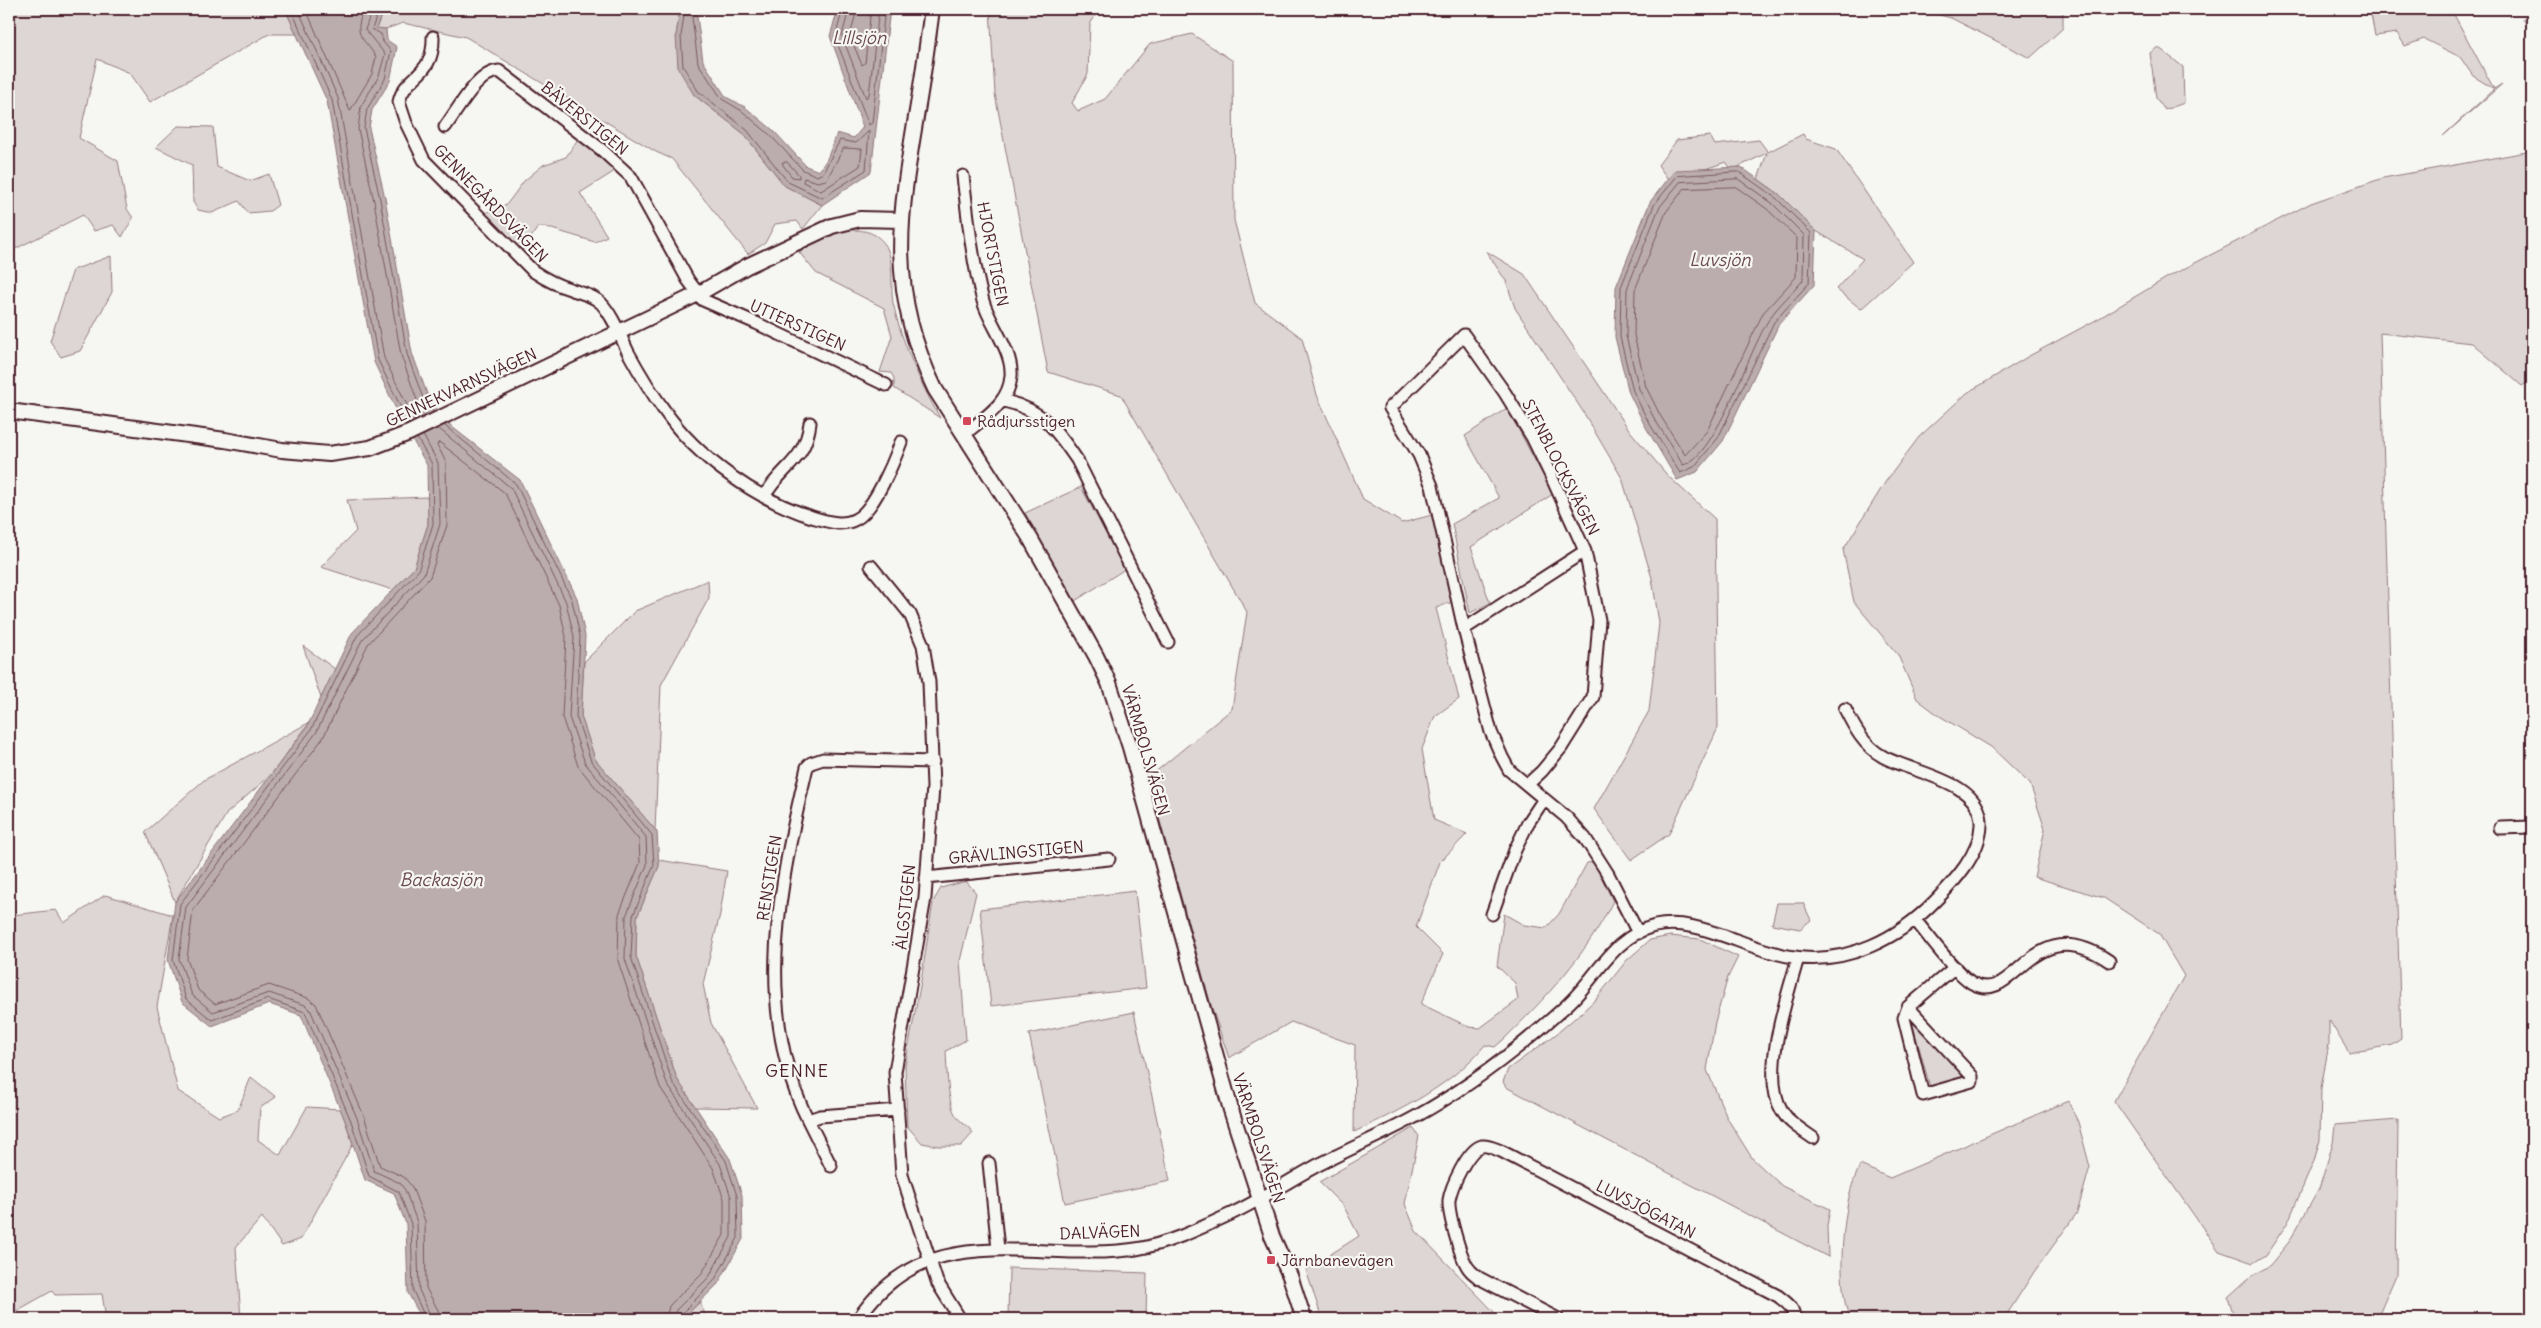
<svg xmlns="http://www.w3.org/2000/svg" width="2541" height="1328" font-family="Delius,sans-serif">
<rect width="100%" height="100%" fill="#f6f6f2"/>
<filter id="ink" filterUnits="userSpaceOnUse"><feTurbulence type="fractalNoise" baseFrequency=".02" numOctaves="2"/><feDisplacementMap in="SourceGraphic" scale="10" xChannelSelector="R" yChannelSelector="G"/><feConvolveMatrix kernelMatrix="1 2 1 2 8 2 1 2 1" color-interpolation-filters="sRGB"/></filter>
<g filter="url(#ink)">
<!-- green -->
<path fill="#ddd6d5" stroke="#947a80" d="M9,9h276l12,25h-28l-119,68 -20,-29 -33,-14 -18,79 39,23 9,48 6,9 -11,19 -9,-12 -19,6 -11,-16 -74,37z
M384,9h296l-4,27 18,59 49,38 42,53 37,19 -19,24 -6,-8 -22,3 -10,19 -17,11 -76,-95 -16,-7 -190,-115 -63,-14 -17,6h-10z
M990,9h110l-10,15 -2,50 -16,29 6,8 27,-12 45,-55 42,-10 41,27 1,159 21,83 47,35 15,57 46,104 39,24 30,-8 20,87 -16,6 23,91 -24,17 -13,33 12,71 33,14 -27,28 -24,65 27,27 -22,50 48,23 11,1 38,-28 -3,-17 -18,-17 7,-52 20,11 22,3 13,-14 28,-51 7,-1 19,39c-26,53 -68,98 -110,139l-8,7 -10,-2c-34,41 -84,65 -131,87l1,-87 -64,-23 -62,36 -18,-53 -63,-227 84,-69 15,-97 -126,-217 -73,-23 -53,-278z
M1917,9h146v19l-33,30 -79,-40z
M2370,9h81l43,80 8,-5 -59,52 51,-47 -21,-13 -13,-19 -36,-18 -19,7 -8,-13 -22,3z
M2529,9h3v20l-9,-9z
M2158,47l25,20 1,36 -19,7 -9,-12 -6,-45z
M178,126l35,1 4,40 33,14 19,-7 9,31 -8,6 -22,2 -9,-12 -27,12 -14,-3 -5,-8 -1,-37 -36,-18z
M1803,134l3,5 30,10 77,113 -52,47 -25,-20 27,-30 -47,-28 -37,-37 -21,-15 9,-26 -35,17 -6,-8 -18,6 -17,11 -24,-1 -9,-13 19,-25 33,-4 5,9 44,-5 9,12z
M578,139l37,32 -35,22 27,43 -12,6 -50,-15h-7l-18,27 -35,-41 22,-9 17,-23 19,-16 23,-8z
M2532,151v229l-10,6 -50,-43 -92,-10 21,706 -9,6 -43,8 -20,-33v24l-8,44 -1,52 -6,21 -26,61 -22,33 -13,8 -34,-12 -105,-150 70,-125 -25,-42 -55,-36 -70,-21 11,-48 -15,-45 -39,-37 -53,-32 -21,-16 -19,-44 -44,-53 -11,-52 43,-69 33,-44 48,-44 62,-37 67,-36 72,-43 143,-74 72,-25z
M850,230c15,0 27,2 36,16 9,16 4,40 7,57 9,41 27,79 47,115l-46,-30v-10l-3,-5 -11,-1 12,-36 -8,-28 -68,-35 -17,-21 32,-18z
M1486,251l38,23 106,157 38,45 47,43 3,209 -49,106 -38,26 -37,-51 55,-98 10,-88 -7,-45 -30,-100 -40,-68 -67,-102 -9,-27z
M111,256l1,36 -32,59 -19,6 -11,-16 23,-71z
M1507,408l46,86 -82,53 19,56 -20,10 -18,-89 47,-26 -34,-62z
M1081,487l44,82 -50,32 -50,-88z
M428,497v27l-14,44 -21,22 -72,-23 35,-36 -9,-31z
M708,580l1,18 -48,87 -6,145 -60,-71 -14,-43 3,-54 51,-51z
M303,646l32,23 -14,29z
M310,722l-40,54 -43,37 -52,89 -30,-70 59,-52z
M659,860l68,11 -7,43 -17,70 8,39 46,85 -62,-1 -18,-28 -41,-123 1,-39 22,-51z
M966,881l10,12 -16,68 6,79 -20,11c1,16 1,54 11,66 5,7 11,8 16,16l-12,13h-23l-16,-3 -15,-17 -2,-61 16,-84 12,-79 8,-14z
M1135,891l11,97 -155,18 -11,-97z
M105,895l68,20 -16,92 21,84 41,26 19,-7 13,-33 25,20 -16,11 -2,32 22,15 27,-48 34,2 12,35 -52,95 -19,7 -20,-29 -26,30 5,72h-135l-4,-25 -47,1 -3,-4 -43,24v-402l3,2 44,-5 8,13z
M1777,903h26l8,17 -11,9 -28,-5z
M1670,936l30,3 38,18 -10,20 -13,45 -8,48 20,48 25,40 30,28 48,23 -3,17 1,31 -322,-170 -3,-5 5,-13 47,-34 27,-23 14,-13 31,-39 23,-20z
M1134,1012l36,169 -105,22 -36,-169z
M1912,1022l51,52 -2,5 -31,8z
M2068,1101l10,21 12,45 -13,46 -43,59 -30,47h-154c-13,-31 -8,-89 -1,-122 2,-11 7,-22 11,-32l30,13z
M2398,1120l-2,155 -19,44h-142l-7,-22 20,-18 22,-14 19,-23 30,-53 14,-46 2,-18z
M1413,1128l6,8 -14,68 11,27 82,85 10,3h-186l-16,-49 53,-34 -15,-29 -25,-25z
M1009,1268l138,5 -1,46h-138z
M701,1301v4l6,14h-25z"/>
<!-- water -->
<path fill="#bbadae" stroke="#8e747a" d="M285,9h99l-8,19 10,1 1,11 10,7 -7,34 -18,29 -3,18 16,70 27,155 17,46 23,28 68,53 57,118 8,38 -4,80 14,43 62,73 2,34 -22,51 -1,39 41,123 53,80 12,36 1,44 -25,45 -36,35h-260l-14,-26 -2,-69 -12,-31 -29,-13 -19,-57 -45,-108 -32,-11 -57,22 -30,-24 -14,-42 7,-58 132,-175 45,-94 62,-65 14,-44 -1,-59 -25,-43 -28,-60 -47,-261z
M680,9h16l7,52 23,36 19,10 28,23 33,36 13,5 8,-12 10,-26 17,5 9,-11 -33,-91 8,-27h52l-19,163 -49,33 -37,-19 -42,-53 -49,-38 -16,-27 -2,-32z
M1741,167l38,27 37,37 -2,54 -35,39 -56,117 -26,31 -20,8 -33,-56 -15,-31 -14,-56 1,-50 34,-85 25,-32z"/>
<g fill="none" stroke-linecap="round" stroke-linejoin="round">
<!-- shore -->
<path stroke="#77585f" stroke-width="1" d="M291,9l41,91 46,260 31,64
M298,9l40,89 46,260 31,63
M306,9l44,102 22,-37 4,-17c-13,-21 -24,-20 -12,-48
M372,9l-7,21 20,24 -6,22 -18,30 -3,23 16,72 27,154 17,48 10,12
M379,9l-7,20 9,5 2,8 8,9 -6,28 -18,30 -3,19 16,71 27,155 17,47 9,11
M685,9l-4,27 2,30 15,25 49,39 41,52 34,16 44,-28 3,-39 -13,12 -16,-3 -17,33 -6,3 -14,-6 -34,-36 -27,-23 -20,-12 -24,-36 -7,-54
M843,9l-8,28 34,88 3,-2 13,-114
M849,9l-7,27 24,62 3,-3 10,-86
M857,9l-7,27 12,29 3,-2 6,-54
M844,148l18,1 -2,17 -39,25 -18,-9 1,-4 14,4 8,-2z
M783,162h4l12,13v3l-7,-1 -9,-12z
M1739,172l37,26 35,35 -2,50 -35,39 -56,116 -24,29 -14,6 -32,-52 -15,-30 -13,-54 1,-50 33,-82 23,-29z
M1738,179l34,24 32,32 -1,45c-10,13 -24,24 -33,38 -21,30 -53,138 -87,147l-29,-47 -15,-29 -13,-53 1,-47 32,-81 21,-26z
M1736,187l31,22 30,29 -1,39 -33,36 -56,118 -22,24 -25,-40 -14,-28 -12,-52 1,-45 31,-78 18,-23z
M444,425l72,59 56,116 8,36 -4,80 15,45 61,74 2,30 -21,51 -2,41 41,124 54,80 11,35 1,42 -24,43 -33,33 -2,5
M438,428l73,60 55,114 8,35 -5,80 16,46 61,74 1,28 -21,51 -1,43 42,125 53,80 11,33v40l-22,40 -33,33 -3,9
M423,435l15,28 2,61 -16,50 -62,66 -46,93 -130,174 -7,52 13,36 21,17 56,-19 36,12 5,4 47,109 17,53 26,12 5,7 12,32 2,68 13,29
M417,438l15,26 1,60 -15,47 -61,65 -46,94 -131,174 -7,56 13,39 26,21 56,-21 37,13 46,109 18,55 30,16 12,32 2,67 13,28
M440,1319l-2,-9 -12,-22 -1,-67 -13,-34 -8,-10 -24,-11 -16,-50 -48,-112 -8,-6 -39,-13 -54,19 -17,-14 -11,-31 6,-49 130,-172 45,-94 62,-67 17,-52 -1,-63 -9,-17 2,-3 66,51 54,112 7,32 -4,80 16,49 61,74 1,23 -21,51 -1,47 42,126 53,81 11,31v36l-22,38 -33,33 -3,13"/>
<!-- minor casing -->
<g stroke="#4a1f2b" stroke-width="15">
<path id="minor" d="M433,37c1,41 -28,37 -34,65l7,21 18,37 109,111c12,8 23,14 37,18 10,4 23,6 31,14 13,14 19,33 27,49 11,20 23,40 36,58 34,49 92,89 148,107 14,4 30,10 44,2 18,-9 38,-58 45,-77
M445,127c13,-17 32,-55 54,-56l103,79 29,27 57,103 15,20 53,23 130,62
M963,176c5,42 9,84 20,125 7,24 30,50 28,75 -2,28 -27,41 -46,58
M1004,401c38,8 52,28 73,59l91,182
M764,497c17,-31 41,-34 46,-74
M871,566l39,48 13,31 6,37 4,105 -8,111 -30,174 7,103 35,107 23,37
M1464,629l121,-78
M1527,785l15,-14 19,-23 32,-51 6,-77 -14,-69 -34,-75 -19,-39 -27,-44 -41,-58 -74,73 29,47 13,31 32,143 27,103 11,25 7,13 57,47 19,21 23,36 30,59
M2500,828l32,-1
M926,878l183,-19
M1492,914l23,-64 13,-27 16,-24
M1915,920c14,16 39,52 57,63 44,25 58,-75 137,-22
M1798,958c-11,39 -38,117 -16,153 7,12 20,19 31,27
M1908,1007l64,69v5l-49,14 -19,-77 4,-11 47,-40
M898,1110l-78,6 -12,4c-56,-111 -28,-238 -1,-353l4,-4 12,-4 110,3
M808,1120l23,46
M989,1163l9,86
M858,1319c70,-105 178,-55 278,-70 33,-5 69,-23 99,-37 29,-14 56,-33 85,-48 31,-16 64,-30 95,-47 55,-30 106,-70 152,-112 29,-26 46,-69 88,-79 28,-6 55,5 81,14 18,7 38,14 58,17 53,8 105,-19 141,-56 20,-20 45,-47 46,-76 2,-45 -71,-52 -99,-69 -18,-10 -28,-29 -37,-47
M1558,1319l-79,-41c-3,-3 -7,-5 -9,-8 -9,-9 -22,-57 -21,-70 2,-13 19,-51 33,-54 7,-1 13,3 19,5l277,145c9,7 16,11 16,23"/>
</g>
<!-- tertiary casing -->
<g stroke="#4a1f2b" stroke-width="18">
<path id="tertiary" d="M932,9c-4,30 -8,60 -13,90 -18,109 -35,186 16,290l95,149 66,118 13,27 21,64 101,363 41,126 18,40 14,43
M9,411l216,29 57,10 47,4 41,-6 39,-15 289,-139 49,-28 85,-40 28,-7 40,1"/>
</g>
<!-- minor -->
<use href="#minor" stroke="#f6f6f2" stroke-width="11"/>
<!-- tertiary -->
<use href="#tertiary" stroke="#f6f6f2" stroke-width="14"/>
</g>
</g>
<!-- markers -->
<g fill="#d1495b" stroke="#f6f6f2" stroke-width="2">
<rect x="962" y="416" width="10" height="10" rx="2.5"/>
<rect x="1266" y="1255" width="10" height="10" rx="2.5"/>
</g>
<g text-anchor="middle" dominant-baseline="central" stroke-width="4.5" stroke-linejoin="round" paint-order="stroke">
<!-- street labels -->
<g font-size="16" fill="#4a1f2b" stroke="#f6f6f2">
<text transform="translate(585 118) rotate(39)">BÄVERSTIGEN</text>
<text transform="translate(491 203) rotate(46)">GENNEGÅRDSVÄGEN</text>
<text transform="translate(993 254) rotate(79)">HJORTSTIGEN</text>
<text transform="translate(798 325) rotate(24)">UTTERSTIGEN</text>
<text transform="translate(461 387) rotate(-25)">GENNEKVARNSVÄGEN</text>
<text transform="translate(1561 467) rotate(63)">STENBLOCKSVÄGEN</text>
<text transform="translate(1146 750) rotate(74)">VÄRMBOLSVÄGEN</text>
<text transform="translate(1016 852) rotate(-5)">GRÄVLINGSTIGEN</text>
<text transform="translate(769 878) rotate(-81)">RENSTIGEN</text>
<text transform="translate(905 907) rotate(-84)">ÄLGSTIGEN</text>
<text transform="translate(1259 1138) rotate(72)">VÄRMBOLSVÄGEN</text>
<text transform="translate(1646 1209) rotate(27)">LUVSJÖGATAN</text>
<text transform="translate(1100 1232) rotate(-2)">DALVÄGEN</text>
</g>
<!-- poi labels -->
<g font-size="16" fill="#4a1f2b" stroke="#f6f6f2" text-anchor="start">
<text x="977" y="421">Rådjursstigen</text>
<text x="1281" y="1260">Järnbanevägen</text>
</g>
<!-- water labels -->
<g font-size="18" font-style="italic" fill="#6c4a52" stroke="#f6f6f2">
<text x="859" y="37">Lillsjön</text>
<text x="1720" y="259">Luvsjön</text>
<text x="441" y="879">Backasjön</text>
</g>
<!-- neighbourhood labels -->
<g font-size="18" letter-spacing="1" fill="#4a1f2b" stroke="#f6f6f2">
<text x="797" y="1070">GENNE</text>
</g>
</g>
<!-- margin -->
<rect width="2541" height="1328" fill="none" stroke="#f6f6f2" stroke-width="30"/>
<rect x="15" y="15" width="2511" height="1298" fill="none" stroke="#4a1f2b" stroke-width="2" filter="url(#ink)"/>
</svg>
